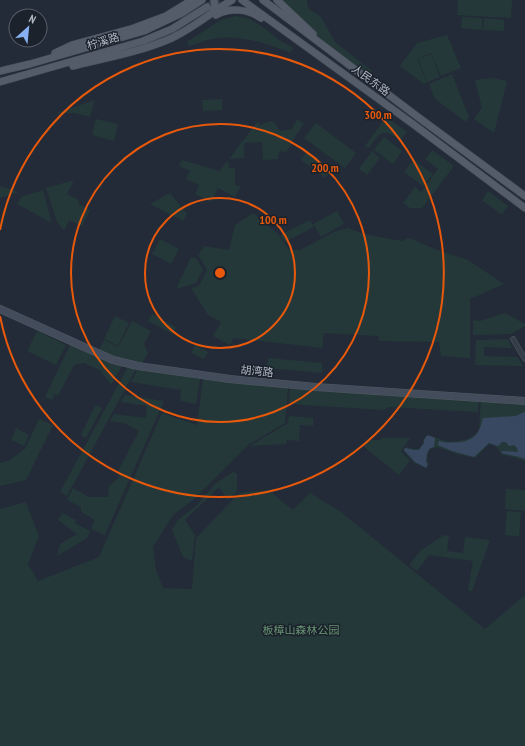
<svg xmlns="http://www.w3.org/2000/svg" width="525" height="746" font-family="'PT Sans Narrow','Noto Sans SC',sans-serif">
<rect width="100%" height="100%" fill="#222b37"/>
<!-- green -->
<path fill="#253839" d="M279,0h28l1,8 13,9 14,25 37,29 -5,6 -42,-33 -26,-27z
M458,0h54l-1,18 -54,-3z
M236,16c23,1 37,24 58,32l-4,5c-22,-10 -53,-19 -78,-14 -7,1 -15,5 -23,7l-2,-4 34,-22z
M462,17l20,1v12l-21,-2z
M484,18l20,2v11l-21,-1z
M447,35l14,33 -20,8 -10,-23 -14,6 10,24 -3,1 -24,-18 17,-23z
M431,54l9,23 -13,5 -9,-23z
M452,74l17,43 -3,5 -31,-23 -6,-15z
M492,78l15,3 -13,52 -20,-14 8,-11 -7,-28z
M222,99v11l-19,1 -1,-11z
M95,100l-5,17 -15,-4h-19z
M386,117l21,15 -7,9c-16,-14 -20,-8 -31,7l-4,-2z
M96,119l22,5 -4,17 -22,-6z
M297,119l7,5 -12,17 1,1 -7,10 -7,-1 -1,8 -15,1 -1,-18 -18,1v15l-15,1 29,-38 2,4 10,-4 4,1 6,9 12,-2z
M316,123l40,30 -11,15 -41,-30z
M384,137l18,14 -9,13 -19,-14z
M432,150l22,16 -32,42h-12l-7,-5 12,-16 6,5 17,-23 -13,-10z
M372,151l8,7 -13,17 -8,-6z
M306,152l25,18 -6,8 -24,-18z
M182,160l37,11 9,-11 1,8h6v17l6,1 -6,11 -17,-9 -7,14 -16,-8 4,-9 -13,-6 4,-8 -11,-5z
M413,160l20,14 -10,12 -19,-14z
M74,180l-7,14 12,6 -1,3 12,7 -8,16 -13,-6 -5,11 -7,-9 -11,-34z
M0,186l19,6 -19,6z
M43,190l9,33 -35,-19 4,-7z
M488,191l20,15 -6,9 -20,-15z
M170,193l17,21 -4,7 -33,-17z
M337,211l7,13 -23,13 -8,-13z
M253,213l25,21 11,16h11l36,-19 12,-3 16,6 38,7 5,-3 5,1 25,11 31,10 36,24 -34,15v59l-29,-2 -2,-14 -60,-1v-5l-55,-3 -2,15 -88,-10 -4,7 -17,-9 8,-14 -13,-7 -17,-27 8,-2 8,-16 -9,-15 6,-9 25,4 6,-25z
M310,220l4,7 -29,15 -5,-7z
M160,239l19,10 -8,15 -19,-10z
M191,257l6,2 6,11 -7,13 -20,6z
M505,313l20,11v2l-14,8 -38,1v-15l7,1z
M152,314l24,13 -3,7 -25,-13z
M115,316l14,7 -11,23 -14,-7z
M132,321l19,10 -7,13 4,9 -7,12 -43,-13 6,-12 14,7z
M37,331l29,14 -10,20 -29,-14z
M508,339l4,9 -28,-1v9l33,1 6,9 -48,-1 1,-25z
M70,345l42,19 10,2 -11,19 -11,-15 -16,-7 -10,2 -16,31 -3,-2 -3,6 -7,-3z
M195,345l13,7 -4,7 -13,-6z
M268,358l54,5v10l-55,-5z
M129,365l8,2 -70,129 -7,-4z
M138,369l62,10 -4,25 -16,-3 1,-11 -50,-8z
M203,378l85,9 -3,36 -37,22 -55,55 -20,15 -20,32 3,23 7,18 29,1 4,-51 43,-45 29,-3 25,20 17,-17 31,19 144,117 40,-34v151h-525v-237l26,-7 13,34 -11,28 10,17 61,-24 63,-144 35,12z
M290,389l189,12 -1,11 -90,-5 -4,3 -95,-6z
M125,395l39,6 -59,134 -14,-6 4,-9 -14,-8v-5l-14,-7 6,-12 16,9h19l1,-11 10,-9v-8l20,-38 -15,-8 -14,-2 4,-7 32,4 1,-12 -26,-4z
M481,399l44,3v59l-24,-7 -4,-7 -8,-3 -14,14 -18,-4 -20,-7 -8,3c-1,5 -3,10 0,14l-3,4 -12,-5 -11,-13 3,-3 8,2h4l5,-5c0,-5 1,-7 5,-9l21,7 16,-2 10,-5 4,-5z
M95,405l7,3 -16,30 -5,-3z
M289,416l24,2v8l-13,-1 -1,16 -12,-1 -1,4 -36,2 38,-23z
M39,419l14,6 -27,55 -26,6v-23l8,-2 17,-12z
M16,428l13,7 -5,11 -13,-6z
M382,438h28l-9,13 9,10 -11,14 -36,-29 4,-6h14z
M233,472l4,2v17l-9,9 -9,-13 -34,33 10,15 -3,26 -9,-4 -11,-27 5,-9 19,-15 20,-23z
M506,489l19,1v21l-20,-2z
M507,511l14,1 -2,24 -14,-1z
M62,513l14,7 -1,3 15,8 -3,7 -30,18 3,-12 17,-10 -19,-14z
M444,535l5,1 -2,15 16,2 2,-16 25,3 -18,51 -4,-1 5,-29 -44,-6 -12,16 -8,-6 11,-14z"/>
<!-- water -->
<path fill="#384860" d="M524,412h1v47l-9,-3h-1l-14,-3 2,-2 15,1 -1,-4 -3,-3 -5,1 -3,-4h-4l-4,4 -9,-3 -15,14 -22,-6 -14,-6 1,-4c13,3 34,3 40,-11 2,-4 3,-9 4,-12l33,-2z
M428,435l7,3 -1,9 -4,1 -3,5 -1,9 2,2 -2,4 -11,-6 -11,-12 1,-2 9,2h5l5,-7v-3l2,-3z"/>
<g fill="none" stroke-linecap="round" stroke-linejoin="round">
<!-- primary-tunnel -->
<path stroke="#37404c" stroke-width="7" stroke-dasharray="7 3.5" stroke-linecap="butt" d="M207,7l12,-7"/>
<!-- street casing -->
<g stroke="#505862" stroke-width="5.5">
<path id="street" d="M513,339l12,20"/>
</g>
<!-- secondary casing -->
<g stroke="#505862" stroke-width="8">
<path id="secondary" d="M0,309l113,51 25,6 92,13 86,8 209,14"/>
</g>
<!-- primary casing -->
<g stroke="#3e4651" stroke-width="8">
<path id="primary" d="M242,0l171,124 112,84
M263,0l155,117 107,79
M277,0l36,34
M212,13l3,-7 -1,-6
M216,15c14,-8 32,-6 45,3
M55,53l17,-8 59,-16 35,-13 26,-16
M73,66c33,-8 67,-14 99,-28 21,-10 40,-26 60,-38
M0,71l30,-7 114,-33 38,-18 20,-13
M0,82l143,-41 29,-12 35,-22"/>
</g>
<!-- street -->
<use href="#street" stroke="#353d48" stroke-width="4.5"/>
<!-- secondary -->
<use href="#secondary" stroke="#434c5a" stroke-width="7"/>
<!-- primary -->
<use href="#primary" stroke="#535c68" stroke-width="7"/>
</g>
<!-- distance rings -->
<g fill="none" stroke="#e8590c" stroke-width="2">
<circle cx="220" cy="273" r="75"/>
<circle cx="220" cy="273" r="149"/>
<path d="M0 230A224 224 0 1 1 0 316"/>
</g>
<g text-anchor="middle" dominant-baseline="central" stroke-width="3" stroke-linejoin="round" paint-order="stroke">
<!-- street labels -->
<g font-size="11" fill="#b0b8c4" stroke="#1b222c">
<text transform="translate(103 41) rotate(-17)">柠溪路</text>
<text transform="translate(371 80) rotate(36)">人民东路</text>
<text transform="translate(257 371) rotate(5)">胡湾路</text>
</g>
<!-- park labels -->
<g font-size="11" fill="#689372" stroke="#1b222c">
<text x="301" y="630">板樟山森林公园</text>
</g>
</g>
<circle cx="220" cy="273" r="6" fill="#e8590c" stroke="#1b222c" stroke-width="2"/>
<g font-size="12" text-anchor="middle" font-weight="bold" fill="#e8590c" stroke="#1b222c" stroke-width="3" stroke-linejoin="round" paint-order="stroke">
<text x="378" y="119">300 m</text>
<text x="325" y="172">200 m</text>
<text x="273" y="224">100 m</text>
</g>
<!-- north arrow -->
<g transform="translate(28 28) rotate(27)"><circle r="19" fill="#1b222c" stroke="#575e69"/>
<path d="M0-3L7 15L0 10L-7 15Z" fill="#87b1f2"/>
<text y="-6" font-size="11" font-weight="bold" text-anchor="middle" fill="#b0b8c4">N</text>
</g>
</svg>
